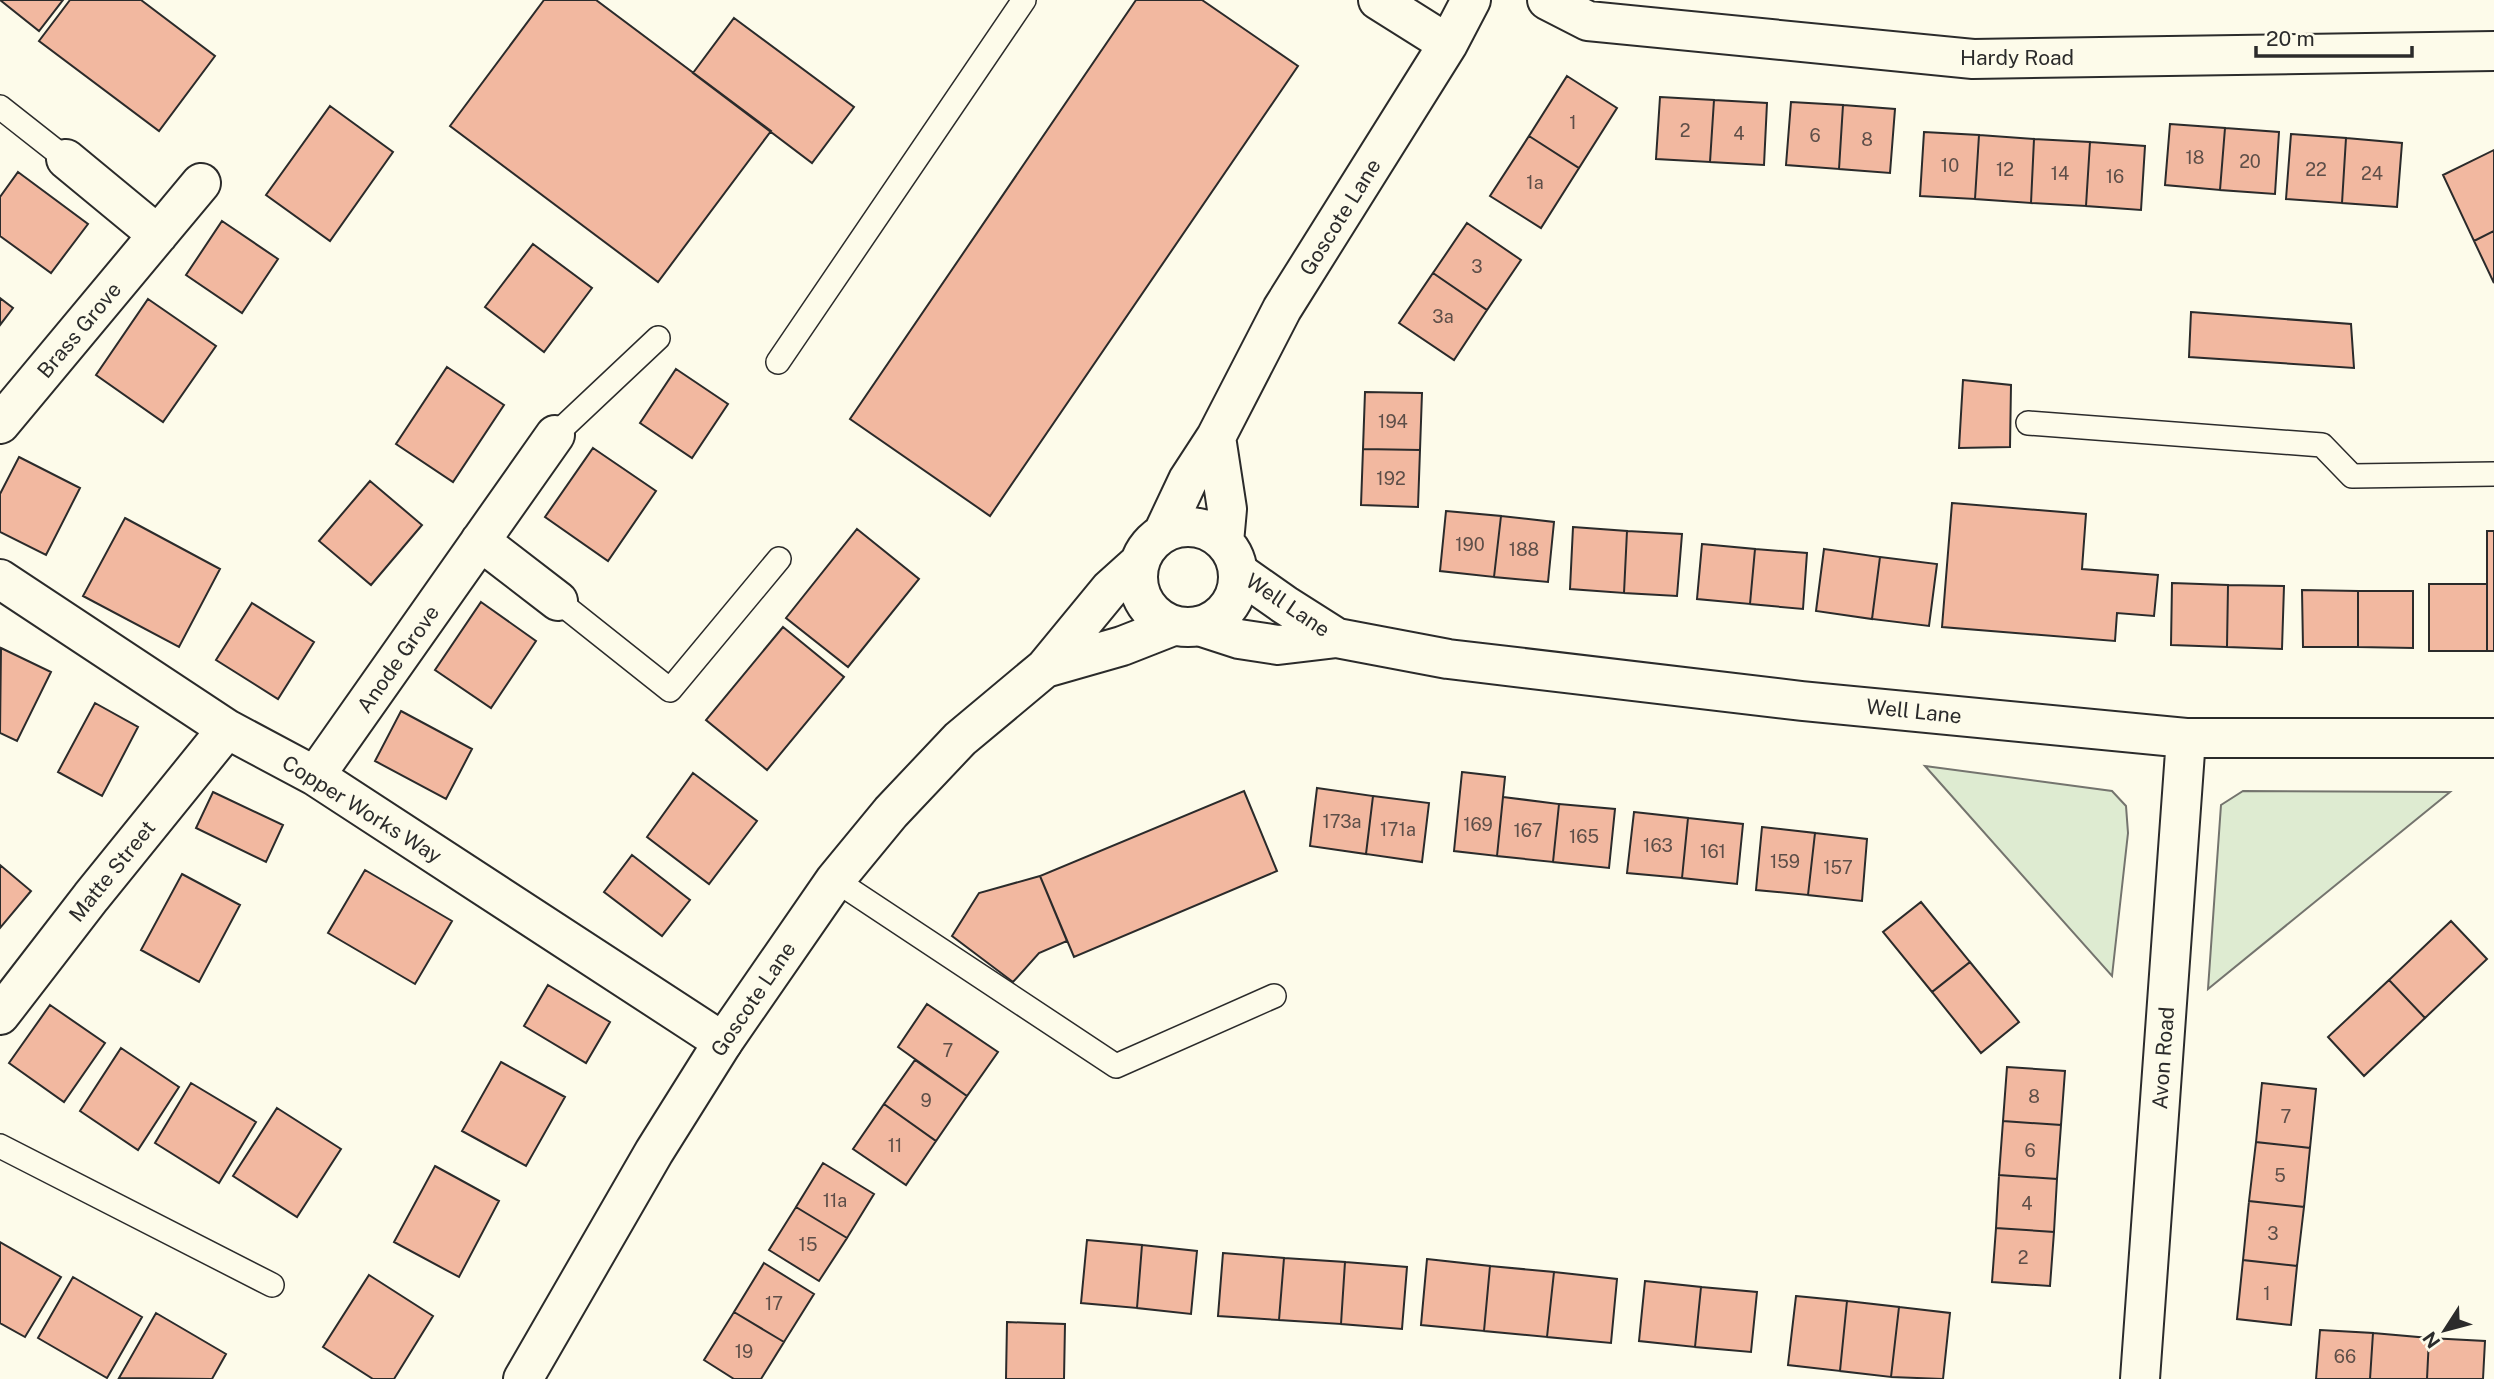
<svg xmlns="http://www.w3.org/2000/svg" width="2494" height="1379" font-family="'Public Sans',sans-serif">
<rect width="100%" height="100%" fill="#fdfbea"/>
<!-- green -->
<path fill="#deebd1" stroke="#74746e" stroke-width="2" d="M1925,766l187,25 14,15 2,27 -16,143z
M2243,791l207,1 -242,197 13,-184z"/>
<!-- building -->
<path fill="#f2b8a0" stroke="#2b2b2b" stroke-width="2" d="M0,0h63l-24,31z
M70,0h71l74,56 -56,75 -120,-90z
M544,0h52l175,131 -113,151 -208,-156z
M1136,0h66l96,66 -308,450 -140,-97z
M734,18l120,89 -42,56 -119,-90z
M1567,76l50,32 -38,60 -50,-32z
M1660,97l54,3 -4,62 -54,-3z
M1714,100l53,3 -3,62 -54,-3z
M1791,102l52,3 -4,64 -53,-4z
M1843,105l52,4 -5,64 -51,-4z
M330,106l63,46 -63,89 -64,-46z
M2170,124l55,4 -5,62 -55,-5z
M2225,128l54,4 -4,62 -55,-4z
M1924,132l55,3 -4,64 -55,-3z
M2291,134l55,4 -4,65 -56,-4z
M1979,135l55,4 -3,64 -56,-4z
M1529,136l50,32 -38,60 -51,-32z
M2346,138l56,5 -5,64 -55,-4z
M2034,139l56,3 -4,64 -55,-3z
M2090,142l55,4 -4,64 -55,-4z
M2494,150v81l-20,10 -31,-66z
M18,172l70,52 -37,49 -51,-37v-39z
M222,221l56,38 -36,54 -56,-38z
M1467,223l54,37 -34,50 -54,-37z
M2494,231v52l-20,-42z
M533,244l59,44 -48,64 -59,-45z
M1433,273l54,37 -33,50 -55,-37z
M0,298l13,10 -13,17z
M148,299l68,47 -53,76 -67,-47z
M2191,312l160,12 3,44 -165,-11z
M447,367l57,38 -51,77 -57,-38z
M676,369l52,35 -36,54 -52,-35z
M1963,380l48,5 -1,62 -51,1z
M1365,392l57,1 -2,57 -57,-1z
M593,448l63,43 -48,70 -63,-44z
M1363,449l57,1 -2,57 -57,-2z
M19,457l61,31 -34,67 -46,-23v-38z
M370,481l52,44 -51,60 -52,-44z
M1952,503l134,11 -4,55 76,6 -4,41 -37,-3 -2,28 -173,-14z
M1446,511l55,5 -7,61 -54,-6z
M1501,516l53,6 -6,60 -54,-5z
M125,518l95,51 -41,78 -96,-51z
M1573,527l54,4 -3,62 -54,-4z
M857,529l62,50 -71,88 -62,-49z
M1627,531l55,3 -5,62 -53,-3z
M2487,531h7v120h-7z
M1702,544l53,5 -5,55 -53,-5z
M1755,549l52,4 -4,56 -53,-5z
M1824,549l56,8 -8,62 -56,-8z
M1880,557l57,7 -8,62 -57,-7z
M2172,583l56,2 -1,62 -56,-2z
M2429,584h58v67h-58z
M2228,585l56,1 -2,63 -55,-2z
M2302,590l56,1v56h-55z
M2358,591h55v57l-55,-1z
M481,602l55,39 -45,67 -56,-38z
M252,603l62,39 -36,57 -62,-39z
M783,627l61,50 -77,93 -61,-50z
M1,648l50,24 -34,69 -17,-8z
M95,703l43,24 -36,69 -44,-24z
M401,711l71,38 -26,50 -71,-38z
M1462,772l43,5 -8,79 -43,-5z
M693,773l64,48 -48,63 -62,-47z
M1317,788l56,8 -7,58 -56,-8z
M1244,791l33,80 -203,86 -34,-81z
M213,792l70,33 -17,37 -70,-34z
M1373,796l56,7 -7,59 -56,-8z
M1503,797l56,7 -6,58 -56,-6z
M1559,804l56,5 -6,59 -56,-6z
M1634,812l54,6 -6,60 -55,-5z
M1688,818l55,6 -6,60 -55,-6z
M1762,827l53,6 -7,62 -52,-5z
M1815,833l52,6 -5,62 -54,-6z
M632,855l58,45 -28,36 -58,-44z
M0,865l31,26 -31,37z
M365,870l87,51 -37,63 -87,-51z
M182,874l58,31 -41,77 -58,-32z
M1040,876l27,65 -28,12 -26,29 -61,-46 27,-43z
M1921,902l49,60 -38,30 -49,-60z
M2451,921l36,38 -62,59 -36,-38z
M1970,962l49,60 -38,31 -49,-61z
M2389,980l36,38 -61,58 -36,-39z
M548,985l62,37 -24,41 -62,-37z
M927,1004l71,48 -31,44 -69,-49z
M50,1005l55,38 -41,59 -55,-39z
M121,1048l58,39 -41,63 -58,-39z
M915,1060l52,36 -31,45 -52,-37z
M501,1062l64,35 -39,69 -64,-35z
M2007,1067l58,4 -4,54 -58,-4z
M191,1083l65,39 -37,61 -64,-40z
M2262,1083l54,6 -6,59 -54,-6z
M884,1104l52,37 -30,44 -53,-36z
M277,1108l64,41 -44,68 -64,-41z
M2003,1121l58,4 -4,54 -58,-4z
M2256,1142l54,6 -6,59 -55,-6z
M823,1163l51,31 -27,44 -51,-31z
M435,1166l64,35 -40,76 -65,-35z
M1999,1175l58,4 -3,53 -58,-4z
M2249,1201l55,6 -7,59 -54,-6z
M796,1207l51,31 -28,43 -50,-31z
M1996,1228l58,4 -4,54 -58,-4z
M1087,1240l55,5 -5,63 -56,-5z
M0,1242l61,35 -36,60 -25,-14z
M1142,1245l55,6 -6,63 -54,-6z
M1223,1253l61,5 -5,62 -61,-4z
M1284,1258l61,4 -4,62 -62,-4z
M1427,1259l63,7 -6,65 -63,-6z
M2243,1260l54,6 -6,59 -54,-6z
M1345,1262l62,5 -5,62 -61,-5z
M764,1263l50,31 -30,48 -50,-30z
M1490,1266l64,6 -7,65 -63,-6z
M1554,1272l63,7 -6,64 -64,-6z
M369,1275l64,41 -39,63h-21l-50,-32z
M73,1277l69,40 -35,61 -69,-40z
M1645,1281l56,6 -6,60 -56,-6z
M1701,1287l56,5 -6,60 -56,-5z
M1796,1296l51,5 -7,70 -52,-6z
M1847,1301l52,6 -8,70 -51,-6z
M1899,1307l51,6 -7,66 -52,-2z
M734,1312l50,30 -23,37h-27l-30,-19z
M156,1313l70,41 -14,25 -93,-1z
M1007,1322l58,2 -1,55h-58z
M2320,1330l53,3 -3,46h-54z
M2373,1333l56,5 -2,41h-57z
M2429,1338l56,3 -2,38h-56z"/>
<g fill="none" stroke-linecap="round" stroke-linejoin="round">
<!-- lane casing -->
<g stroke="#2b2b2b" stroke-width="26">
<path id="lane" d="M0,107l66,52
M778,362l246,-362
M2028,423l294,22 30,31 142,-2
M555,435l103,-97
M558,601l112,89 109,-131
M835,880l281,186 158,-70
M0,1146l272,139"/>
</g>
<!-- street casing -->
<g stroke="#2b2b2b" stroke-width="42">
<path id="street" d="M1547,0l41,21 385,38 521,-8
M66,159l92,76
M0,424l201,-241
M480,541l78,60
M1238,572l47,33 52,33
M0,579l227,150 88,47 408,266
M1199,626l40,13 39,6 59,-7 111,21 354,42 384,37h308
M315,776l240,-341
M0,1015l91,-118 136,-168
M2140,1379l46,-641"/>
</g>
<!-- secondary casing -->
<g stroke="#2b2b2b" stroke-width="42">
<path id="secondary" d="M1378,0l70,44
M1216,437l11,72 -3,33
M1138 577a50 50 0 1 1 100 0a50 50 0 1 1-100 0Z
M1163,533l25,-53 28,-43 66,-128 166,-265 23,-44
M1045,668l77,-22 51,-20
M523,1379l131,-227 69,-110 112,-162 56,-68 69,-73 85,-71 65,-79 30,-27"/>
</g>
<!-- lane -->
<use href="#lane" stroke="#fdfbea" stroke-width="23"/>
<!-- street -->
<use href="#street" stroke="#fdfbea" stroke-width="38"/>
<!-- secondary -->
<use href="#secondary" stroke="#fdfbea" stroke-width="38"/>
</g>
<g text-anchor="middle" dominant-baseline="central" stroke-width="5" stroke-linejoin="round" paint-order="stroke">
<!-- number labels -->
<g font-size="18" fill="#5d4e48">
<text x="1573" y="122">1</text>
<text x="1685" y="130">2</text>
<text x="1739" y="133">4</text>
<text x="1815" y="135">6</text>
<text x="1867" y="139">8</text>
<text x="2195" y="157">18</text>
<text x="2250" y="161">20</text>
<text x="1950" y="165">10</text>
<text x="2005" y="169">12</text>
<text x="2316" y="169">22</text>
<text x="2060" y="173">14</text>
<text x="2372" y="173">24</text>
<text x="2115" y="176">16</text>
<text x="1535" y="182">1a</text>
<text x="1477" y="266">3</text>
<text x="1443" y="316">3a</text>
<text x="1393" y="421">194</text>
<text x="1391" y="478">192</text>
<text x="1470" y="544">190</text>
<text x="1524" y="549">188</text>
<text x="1342" y="821">173a</text>
<text x="1478" y="824">169</text>
<text x="1398" y="829">171a</text>
<text x="1528" y="830">167</text>
<text x="1584" y="836">165</text>
<text x="1658" y="845">163</text>
<text x="1713" y="851">161</text>
<text x="1785" y="861">159</text>
<text x="1838" y="867">157</text>
<text x="948" y="1050">7</text>
<text x="2034" y="1096">8</text>
<text x="926" y="1100">9</text>
<text x="2286" y="1116">7</text>
<text x="895" y="1145">11</text>
<text x="2030" y="1150">6</text>
<text x="2280" y="1175">5</text>
<text x="835" y="1200">11a</text>
<text x="2027" y="1203">4</text>
<text x="2273" y="1233">3</text>
<text x="808" y="1244">15</text>
<text x="2023" y="1257">2</text>
<text x="2267" y="1293">1</text>
<text x="774" y="1303">17</text>
<text x="744" y="1351">19</text>
<text x="2345" y="1356">66</text>
</g>
<!-- street labels -->
<g font-size="21" fill="#2b2b2b" stroke="#fdfbea">
<text x="2017" y="57">Hardy Road</text>
<text transform="translate(1340 217) rotate(-58)">Goscote Lane</text>
<text transform="translate(79 330) rotate(-50)">Brass Grove</text>
<text transform="translate(1288 605) rotate(34)">Well Lane</text>
<text transform="translate(398 659) rotate(-55)">Anode Grove</text>
<text transform="translate(1914 711) rotate(6)">Well Lane</text>
<text transform="translate(362 809) rotate(32)">Copper Works Way</text>
<text transform="translate(112 871) rotate(-51)">Matte Street</text>
<text transform="translate(753 999) rotate(-56)">Goscote Lane</text>
<text transform="translate(2163 1058) rotate(-86)">Avon Road</text>
</g>
</g>
<!-- north arrow -->
<g transform="translate(2445 1330) rotate(234)" stroke="#fdfbea" stroke-width="5" paint-order="stroke">
<path d="M0-5L12 26L0 18L-12 26Z" fill="#2b2b2b"/>
<text y="-10" font-size="19" font-weight="bold" text-anchor="middle" fill="#2b2b2b">N</text>
</g>
<!-- scale -->
<path d="M2256 46v10h156v-10" fill="none" stroke="#2b2b2b" stroke-width="3.5"/>
<text x="2266" y="46" font-size="21" fill="#2b2b2b" stroke="#fdfbea" stroke-width="5" paint-order="stroke">20 m</text>
</svg>
